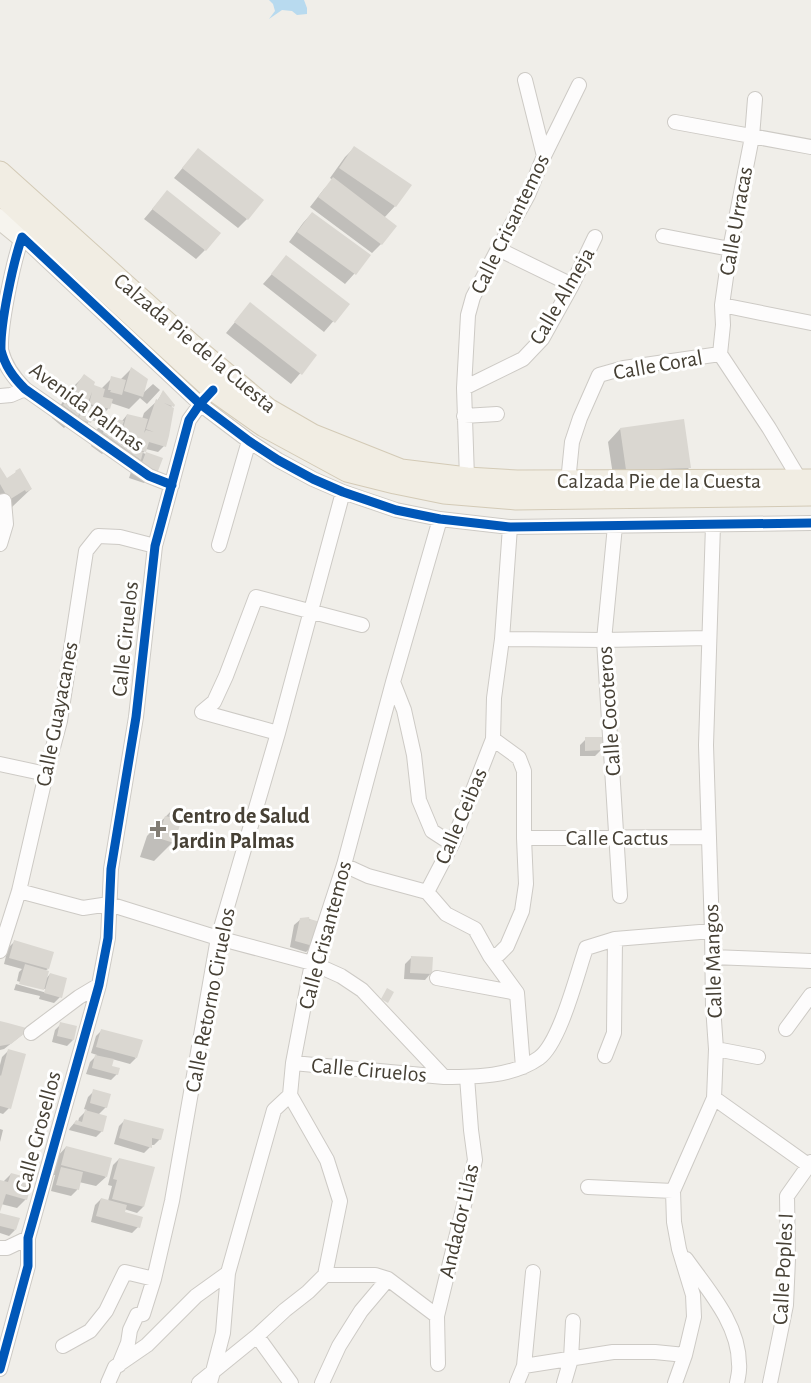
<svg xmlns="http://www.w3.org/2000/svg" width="811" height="1383" font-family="'Alegreya Sans',sans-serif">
<rect width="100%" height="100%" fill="#f0eee9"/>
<!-- water -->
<path fill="#b8daef" d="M269,0h35l3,8v6l-10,1 -5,-4 -10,-1 -13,9 6,-8 -2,-7z"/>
<!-- shadow -->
<path fill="#0003" d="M354,148l41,58 -11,12 -3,26 -9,9 -62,-46 14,-18 9,-9 -3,-2 15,-21z
M198,150l49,69 -9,9 -64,-50z
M167,192l38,58 -9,9 -52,-40z
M312,213l57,42 -15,19 -9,10 -56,-42 14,-19z
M287,257l61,47 -24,28 -61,-48z
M250,304l65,52 -24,28 -65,-51z
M131,369l11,25 11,-10 7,6 -13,14 -7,-6 -11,11 -18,-6 -3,6 -12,12 -6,-1 -3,4 -9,-6 1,-1 -3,-1 -12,12 -12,-10 20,-30 12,-12 8,10 9,3 11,-11 8,2z
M163,392l10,13 -3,3 -6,38 -6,6 -12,-3 -3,4 18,6 -4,11 -13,13 -15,-5 4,-12 -24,-19 -7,7 -11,-8 5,-16 13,-13 13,4 5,-6 15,4 2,-6 13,-12z
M620,429l69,39 -12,12 -63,2 -6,-40z
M19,470l12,19 -19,18 -12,5v-41l6,9z
M586,739l15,11 -6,6h-15v-11z
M173,809v33l-19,19 -14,-4 7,-21z
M301,919h8l9,4 -3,21 -9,8 -16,-5 4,-22z
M14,942l34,27 -3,2v9l5,-6 10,23 -6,6 -15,-4 1,-3 -26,-6 2,-6 31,9 1,-3 -31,-9 2,-9 3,-3 -18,-5 4,-16z
M411,958l20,15 -6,7 -21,-1 1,-15z
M0,1023l22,12 -18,14 -4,1z
M61,1024l12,16 -6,6 -15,-4 3,-12z
M102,1030l34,28 -6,6 -18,-5 -2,8 7,7 -6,6 -25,-6 4,-12 7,-7 -6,-2 5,-17z
M8,1051l1,57 -6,6 -3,-1v-48l2,-8z
M94,1091l12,16 -8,8 4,16 -6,6 -27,-7 1,-2 6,-7 2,1 1,-4 8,-8 -3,-1 4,-12z
M125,1120l35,19 -6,6h-4v2l-6,6 -30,-9 5,-18z
M0,1129l3,1 -3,12z
M66,1147l40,30 -10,9 -17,-4 -2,8 -6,6 -20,-5 4,-16h-3l5,-18z
M119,1159l35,9 -11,39 -6,6 -13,-4 -1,4 15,14 -6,6 -41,-11 4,-17 6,-6 7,2 4,-15 -4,-1 5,-20z
M11,1174l15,25 -9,9 -16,-4 -1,5v-27h3z
M0,1214l15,16 -6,6 -9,-3z"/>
<!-- building -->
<path fill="#dad7d1" d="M354,146l58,39 -16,22 -57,-39z
M198,148l66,52 -16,20 -66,-52z
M333,177l64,49 -15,19 -64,-48z
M167,190l54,43 -15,18 -54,-42z
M312,212l59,43 -15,20 -59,-43z
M286,255l64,49 -15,19 -64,-49z
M250,302l67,53 -15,20 -68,-53z
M131,367l17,12 -5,18 -19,-6z
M84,374l11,8 -1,3 11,4 -2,8 10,2 -3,10 -21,-5 3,-12 -5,13 8,2 -4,16 -12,-4 1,-6 -2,3 -15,-11z
M111,376l15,4 -4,15 -12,-3 1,-2h-3z
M163,390l12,15 -1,2 -10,-4 10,5 -5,28 -3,11 -17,-5 -3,10 -13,-4 10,4 -2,8 -38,-27 5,-17 16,5 -5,14h2l6,-21 21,5 -4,14 2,-3 8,2 -8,-3 10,-30 2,1z
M684,419l7,49 -65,2 -6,-42z
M146,452l17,6 -5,13 -17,-6z
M0,467l7,11 9,-6 -1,-1 5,-3 12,21 -6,3 -1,-2 -16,10 -9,-16z
M585,737h18v13l-18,1z
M173,808l6,2 -2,8 4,4 -7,21 -16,-5 7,-22 5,1z
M309,917l1,4v-2l10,3 -7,24 -18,-5 5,-23z
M14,940l40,12 -5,17 -40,-11z
M411,956l22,1 -1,17 -22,-1z
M25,964l24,7 -5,19 -25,-6z
M50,973l17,5 -5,20 -18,-5z
M387,988l7,4 -6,11 -7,-4z
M0,1021l8,2 22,6 -19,15 -11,2z
M60,1022l17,4 -3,14 -17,-4z
M101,1029l42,11 -6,18 -41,-11z
M8,1049l18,5 -15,55 -11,-3v-31l1,1z
M95,1055l19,4 -2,7 8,2 -2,7 -26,-7z
M93,1089l18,5 -4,14 -17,-5z
M85,1110l22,6 -4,16 -29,-8 2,-4 6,2z
M124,1119l40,10 -3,11 -9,-2v10l-33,-10z
M66,1146l46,12 -5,19 -46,-12z
M119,1158l36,9 -11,40 -32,-8 5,-19 -4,-1z
M61,1167l22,5 -4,18 -23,-5z
M11,1173l22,6 -6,21 -21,-6 -6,18v-32l8,2z
M101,1198l26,7 -2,7 18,5 -3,11 -44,-12z
M0,1213l20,5 -4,12 -16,-4z"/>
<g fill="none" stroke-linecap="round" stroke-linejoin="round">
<!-- minor casing -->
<g stroke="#cdcac5" stroke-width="16">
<path id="minor" d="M525,80l19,76
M755,99l-3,38 -22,112 -8,56 1,20 -3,29 49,74 31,52
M675,122l136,25
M663,236l67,13
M498,249l74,36
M722,305l89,18
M464,388l59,-29 19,-20 30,-54 23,-48
M0,396l11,-1 14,-6
M464,416l33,-2
M467,478l-3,-90 4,-73 5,-18 25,-48 30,-54 16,-39 35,-71
M568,482l4,-40 8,-24 19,-43 25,-7 96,-14
M172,485l-23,-9 -124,-87c-12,-12 -20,-23 -24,-39 -1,-26 12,-87 21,-113l178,167 49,37 29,19 35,19 30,13 53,18 44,9 70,8 301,-4
M0,502l4,-1 2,23 -6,20
M615,526l-11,114 16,256
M219,545l30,-104
M502,639l102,1 105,-2
M393,682l11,28 10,45 5,45 13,31 20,13
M278,733l-76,-21 12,-10 12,-26 30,-79 106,28
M0,764l46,10
M524,838l185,-1
M344,865l24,11 59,16
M19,891l64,17 26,-4 109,34 94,25 29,13 21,14 82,87c31,0 68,0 95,-19 21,-15 38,-84 47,-110l29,-9 97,-8
M427,892l25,-48 41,-105 1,-41 8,-59 8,-112
M427,892l19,22 29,15 15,27 27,37 6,74
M0,951l19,-60 27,-117 14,-53 26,-170 12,-15 22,1 35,9
M490,956l9,-2 8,-8 15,-35 4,-27 -2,-46v-67l-5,-13 -26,-19
M712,957l99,4
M437,978l80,15
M786,1029l25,-34
M31,1033l48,-36 20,-12
M716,1049l42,8
M605,1056l9,-23 1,-94
M293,1063l151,14
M714,1098l97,69
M588,1187l85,4
M0,1248h7l21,-10
M686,1259c22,31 53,65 53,105 1,6 -1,13 -2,19
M325,1275h50l13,4 49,37
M257,1336l34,47
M63,1346l27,-15 16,-20 19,-39 29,7
M438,1364l-1,-48 38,-156 -4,-30 -4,-53
M119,1365l9,-22 2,-13 7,-15 6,-1 11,-35 18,-78 46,-263 60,-205 65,-241
M524,1366l89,-14h42l30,3
M0,1369l28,-103v-28l71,-253 9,-47 3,-69 25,-152 19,-171 34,-126 16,-22
M108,1383l7,-16 32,-22 49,-49 32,-23
M199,1383l58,-47 28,-26 23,-18 17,-17 15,-74 -13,-41 -37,-65
M210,1383l13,-50 5,-60 46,-163 16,-15 3,-32 19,-100 32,-98 49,-183 47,-163
M322,1383l17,-37 22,-35 27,-32
M517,1383l7,-17 9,-94
M564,1383l7,-24 2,-38
M675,1383l10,-28 9,-38 -1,-22 -14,-46 -5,-27 -1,-31 41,-93 2,-49 -3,-43 -1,-75 -6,-186 7,-220
M770,1383l16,-78 2,-46 -1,-63 24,-34"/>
</g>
<!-- secondary casing -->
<g stroke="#d0cbc0" stroke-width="22">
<path id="secondary" d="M0,219l22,18 11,-12"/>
</g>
<!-- primary casing -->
<g stroke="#d3cab6" stroke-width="23">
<path id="primary" d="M0,172l192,173 76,64 45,26 88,35 66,8 50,3 294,-1
M0,194l213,196 51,36 83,45 48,12 49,10 72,6 295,-4"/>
</g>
<!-- minor -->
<use href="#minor" stroke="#fdfcfc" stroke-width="14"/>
<!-- secondary -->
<use href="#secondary" stroke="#f6f4ee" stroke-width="20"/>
<!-- primary -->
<use href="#primary" stroke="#f1ede3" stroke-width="21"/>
<!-- cycleway casing -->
<g stroke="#fff" stroke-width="13">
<path id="cycleway" d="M172,485l-23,-9 -124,-87c-12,-12 -20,-23 -24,-39 -1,-26 12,-87 21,-113l178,167 49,37 29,19 35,19 30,13 53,18 44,9 70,8 301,-4
M0,1369l28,-103v-28l71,-253 9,-47 3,-69 25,-152 19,-171 34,-126 11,-16 13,-14"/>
</g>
<!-- cycleway -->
<use href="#cycleway" stroke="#0057b8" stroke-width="9"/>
</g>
<!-- markers -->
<path fill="#827d74" stroke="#fff" stroke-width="2" d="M155 820h6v6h6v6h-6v6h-6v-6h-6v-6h6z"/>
<g text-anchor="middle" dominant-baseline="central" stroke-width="6" stroke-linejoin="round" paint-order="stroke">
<!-- street labels -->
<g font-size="22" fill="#464035" stroke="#fff">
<text transform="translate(736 221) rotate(-80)">Calle Urracas</text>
<text transform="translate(510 224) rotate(-64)">Calle Crisantemos</text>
<text transform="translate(562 296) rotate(-60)">Calle Almeja</text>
<text transform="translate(195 343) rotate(40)">Calzada Pie de la Cuesta</text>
<text transform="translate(658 365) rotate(-10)">Calle Coral</text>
<text transform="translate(87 407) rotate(36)">Avenida Palmas</text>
<text x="659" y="481">Calzada Pie de la Cuesta</text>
<text transform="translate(125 639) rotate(-84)">Calle Ciruelos</text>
<text transform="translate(609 711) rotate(-94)">Calle Cocoteros</text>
<text transform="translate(57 714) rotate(-79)">Calle Guayacanes</text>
<text transform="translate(461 816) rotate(-67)">Calle Ceibas</text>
<text x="617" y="838">Calle Cactus</text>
<text transform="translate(325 935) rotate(-75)">Calle Crisantemos</text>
<text transform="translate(713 961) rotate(-92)">Calle Mangos</text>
<text transform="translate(210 1000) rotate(-79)">Calle Retorno Ciruelos</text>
<text transform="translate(369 1070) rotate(5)">Calle Ciruelos</text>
<text transform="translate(38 1132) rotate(-75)">Calle Grosellos</text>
<text transform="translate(459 1221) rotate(-77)">Andador Lilas</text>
<text transform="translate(783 1269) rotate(-87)">Calle Poples I</text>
</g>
<!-- poi labels -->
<g font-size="22" font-weight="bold" fill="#464035" stroke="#fff" text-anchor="start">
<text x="172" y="816">Centro de Salud<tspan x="172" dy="25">Jardin Palmas</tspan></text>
</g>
</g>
</svg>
